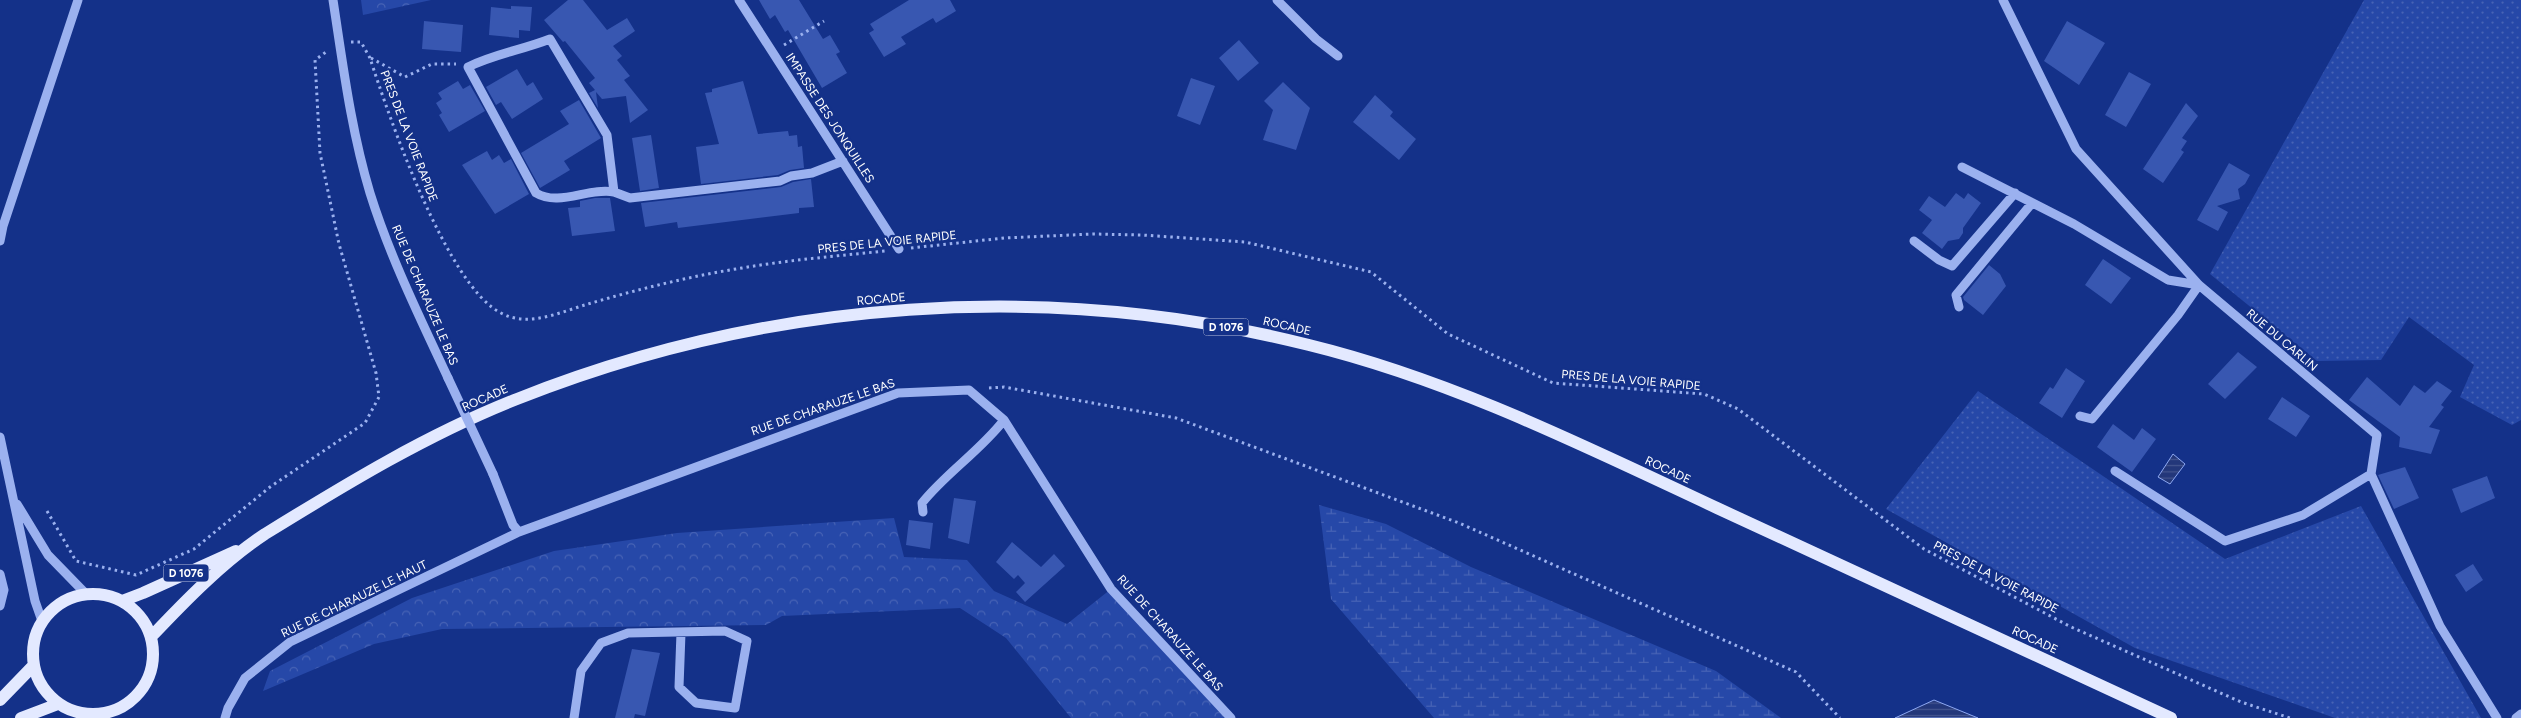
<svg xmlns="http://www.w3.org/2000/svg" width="2521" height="718" font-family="Figtree,sans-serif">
<defs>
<pattern id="grass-dots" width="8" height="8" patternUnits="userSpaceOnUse" patternTransform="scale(1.25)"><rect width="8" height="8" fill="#2648a8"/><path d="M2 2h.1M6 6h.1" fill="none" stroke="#4763b5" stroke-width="1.8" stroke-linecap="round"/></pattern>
<pattern id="forest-crowns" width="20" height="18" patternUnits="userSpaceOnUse" patternTransform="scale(1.25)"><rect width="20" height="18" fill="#2648a8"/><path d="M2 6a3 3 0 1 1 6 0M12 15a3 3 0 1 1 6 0" fill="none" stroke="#4763b5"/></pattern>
<pattern id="wetland-marsh" width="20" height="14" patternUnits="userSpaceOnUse" patternTransform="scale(1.25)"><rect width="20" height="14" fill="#2648a8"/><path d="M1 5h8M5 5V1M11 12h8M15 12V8" fill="none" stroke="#4763b5"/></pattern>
<pattern id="water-rules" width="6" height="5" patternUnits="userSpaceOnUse" patternTransform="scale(1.25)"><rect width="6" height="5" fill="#23377a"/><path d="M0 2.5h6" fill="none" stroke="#44558e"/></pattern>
</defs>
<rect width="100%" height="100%" fill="#143189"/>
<!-- grass -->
<path fill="url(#grass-dots)" d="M2364,0h157v420l-9,5 -52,-28 14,-32 -65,-48 -28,43 -64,1 -107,-87z
M1978,391l247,168 136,-53 120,212h-146l-200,-70 -249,-139z"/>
<!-- forest -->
<path fill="url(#forest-crowns)" d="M361,0h70l-68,15z
M894,518l10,39 63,3 27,31 73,33 44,-35 120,129h-160l-65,-80 -46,-30 -178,8 -16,9 -324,4 -68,15 -111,47 7,-20 142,-73 142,-47 123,-18z"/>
<!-- wetland -->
<path fill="url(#wetland-marsh)" d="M1319,505l67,19 85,43 245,104 65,47h-347l-103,-119z"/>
<!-- water -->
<path fill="url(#water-rules)" stroke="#8da8f2" d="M2173,454l12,10 -15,20 -12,-7z
M1934,700l44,18h-83z"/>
<!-- building -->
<path fill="#3857b1" d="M568,0h15l24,30 20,-12 8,13 -22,15 9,10 -5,4 13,16 -6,4 24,30 -18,13 -4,-27 -24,3 -6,-7 2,16 -9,-15 6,-3 -6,-7 6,-5 -30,-37 -2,1 -19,-22z
M759,0h40l24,39 7,-4 10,17 -4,2 11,19 -25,15 -34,-58 -3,2 -10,-17 -5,4z
M909,0h41l6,11 -20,12 -3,-5 -32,19 5,7 -22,13 -15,-24 5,-3 -4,-6z
M511,6l21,1 -2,24 -11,-1v8l-30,-3 2,-28 20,2z
M424,21l39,4 -2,27 -39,-3z
M2067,21l38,22 -26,42 -35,-24z
M1239,40l20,23 -21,18 -19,-23z
M517,69l10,17 6,-4 10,17 -31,20 -11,-17 -5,3 -10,-18z
M2129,72l22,12 -25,43 -21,-12z
M1191,78l24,8 -15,39 -23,-9z
M458,81l5,8 7,-4 15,26 -36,21 -10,-17 3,-2 -6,-10 6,-4 -4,-6z
M743,81l15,53 30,-3 1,5 8,-1 1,12 4,-1 2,22 -14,2 -12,5 -77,9 -5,-37 23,-3 -14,-51 7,-1v-3z
M1283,82l27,26 -14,42 -33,-10 10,-30 -9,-9z
M1375,95l18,17 -3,4 26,23 -17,21 -46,-38z
M579,100l22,38 -37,23 6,9 -30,18 -19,-35 48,-29 -9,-13z
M2186,103l12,13 -16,22 5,3 -6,9 3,2 -21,31 -20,-14z
M651,135l8,53 -19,3 -8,-53z
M487,151l5,9 7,-5 5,8 7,-4 18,35 -34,20 -33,-49z
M2229,163l21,12 -5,9 -7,5 2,10 -23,7 11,6 -10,19 -21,-11z
M811,179l3,28 -15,1v5l-121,15 -1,-6 -32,5 -4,-24 140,-16 12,-5z
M1956,193l8,6 4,-6 13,10 -18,25v5l-4,6 -11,2 -6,8 -20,-16 10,-13 -13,-10 10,-14 16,11z
M595,198h15l5,33 -43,5 -4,-28 12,-1v-6z
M2103,259l28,19 -20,26 -26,-19z
M1989,265l11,9 6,12 -23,29 -19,-15 -1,-3z
M2238,352l19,15 -32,32 -17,-15z
M2066,368l19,13 -23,37 -23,-15 11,-16 3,2z
M2367,377l33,29 14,-21 11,8 12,-12 15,10 -11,14 3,2 -15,20 11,3 -9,24 -32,-7 1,-10 -51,-37z
M2282,397l28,19 -14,21 -28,-18z
M2113,424l21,16 8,-12 14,11 -24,33 -35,-25z
M2405,467l14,31 -25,11 -16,-34z
M2487,476l8,22 -34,15 -9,-24z
M954,498l22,3 -7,43 -21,-6z
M909,520l24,3 -3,26 -24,-4z
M1012,542l29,25 13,-13 11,12 -40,36 -9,-10 9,-9 -7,-8 -4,4 -18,-17z
M2473,564l10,16 -17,12 -11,-17z
M632,649l28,4 -15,63 -10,-2 -1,4h-19z"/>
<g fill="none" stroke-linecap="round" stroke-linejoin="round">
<!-- path -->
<path stroke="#9bb1ef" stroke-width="3" stroke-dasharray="2.5 4" stroke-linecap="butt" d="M351,42h10l9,16c19,59 77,228 131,255 28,15 59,-1 87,-9 51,-15 103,-28 154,-36 47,-8 95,-12 143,-17
M784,45l40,-24
M371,58l34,19 27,-13h24
M911,248l93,-10 89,-4 49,1 103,7 126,30 77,62 105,49 151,11 34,15 186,140 147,78 170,75 49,16
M989,388l15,-1 172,31 283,105 337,149 44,46
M47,511l29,50 60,14 58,-26 76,-62 95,-64 14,-26 -3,-24 -37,-129 -19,-91 -5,-93 11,-8"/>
<!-- minor -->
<path stroke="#9bb1ef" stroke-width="9" d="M333,0c10,65 18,130 37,193 20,64 50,125 78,185
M739,0l160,249
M1277,0l39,39 22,17
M2003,0l73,149 123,136 178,150 -6,39 69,152 57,92
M1962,167l112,57 94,56 31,5 -21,30 -86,104 -12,-3
M614,192c-25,-5 -55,15 -78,1l-68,-126c26,-13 54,-17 82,-28l57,96 7,57 16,6 150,-17 11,-5 21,-3 31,-12
M0,241l3,-15 75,-226
M1914,241l25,19 13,6 63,-73
M1959,307l-3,-12 76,-92
M0,437l35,164 7,20
M2115,471l110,70 78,-26 68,-41
M493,474l20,51 6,7
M17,504l31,51 38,39
M923,512l-1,-9c24,-30 58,-52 82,-83
M0,574l4,16 -4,16
M225,718l3,-10 17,-30 45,-36 229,-110 379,-139 71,-3 35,30 107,169 120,129
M574,718l7,-47 20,-28 27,-10 97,-2 22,10 -12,67 -39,-5 -17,-16 2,-54
M2516,718l5,-4"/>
<!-- major -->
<path stroke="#e3e9ff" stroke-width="12" d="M33 654a60 60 0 1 1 120 0a60 60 0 1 1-120 0Z
M122,601l21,-8 93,-42
M151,637c35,-37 72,-75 114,-103 81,-50 163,-100 252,-135 251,-100 530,-120 792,-54 143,35 275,101 408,163 151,70 303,140 454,210
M0,700l34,-35
M21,718l37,-14"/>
<!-- minor-bridge -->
<path stroke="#9bb1ef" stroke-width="9" d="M448,378l45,96"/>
</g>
<g text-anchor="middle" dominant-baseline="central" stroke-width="4.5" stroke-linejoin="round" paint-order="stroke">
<!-- shield labels -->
<g fill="#143189" stroke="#b8c1dc" stroke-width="1">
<rect x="1203.5" y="318.5" width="45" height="17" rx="4"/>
<rect x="163.5" y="564.5" width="45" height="17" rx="4"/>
</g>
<g font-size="11" font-weight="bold" fill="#fff">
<text x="1226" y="327">D 1076</text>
<text x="186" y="573">D 1076</text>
</g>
<!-- street labels -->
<g font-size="12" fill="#fff" stroke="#143189">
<text transform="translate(830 118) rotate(57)">IMPASSE DES JONQUILLES</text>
<text transform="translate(409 136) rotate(69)">PRES DE LA VOIE RAPIDE</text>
<text transform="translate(887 242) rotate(-6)">PRES DE LA VOIE RAPIDE</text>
<text transform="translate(425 295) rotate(67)">RUE DE CHARAUZE LE BAS</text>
<text transform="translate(881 299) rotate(-5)">ROCADE</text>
<text transform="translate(1287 326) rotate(13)">ROCADE</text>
<text transform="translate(2282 340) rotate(40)">RUE DU CARLIN</text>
<text transform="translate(1631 380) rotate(5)">PRES DE LA VOIE RAPIDE</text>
<text transform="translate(485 398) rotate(-24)">ROCADE</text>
<text transform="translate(823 407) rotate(-19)">RUE DE CHARAUZE LE BAS</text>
<text transform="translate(1668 470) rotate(25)">ROCADE</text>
<text transform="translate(1996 577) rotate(28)">PRES DE LA VOIE RAPIDE</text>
<text transform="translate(354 599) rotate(-26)">RUE DE CHARAUZE LE HAUT</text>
<text transform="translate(1170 633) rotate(48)">RUE DE CHARAUZE LE BAS</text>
<text transform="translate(2035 640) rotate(25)">ROCADE</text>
</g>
</g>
</svg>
